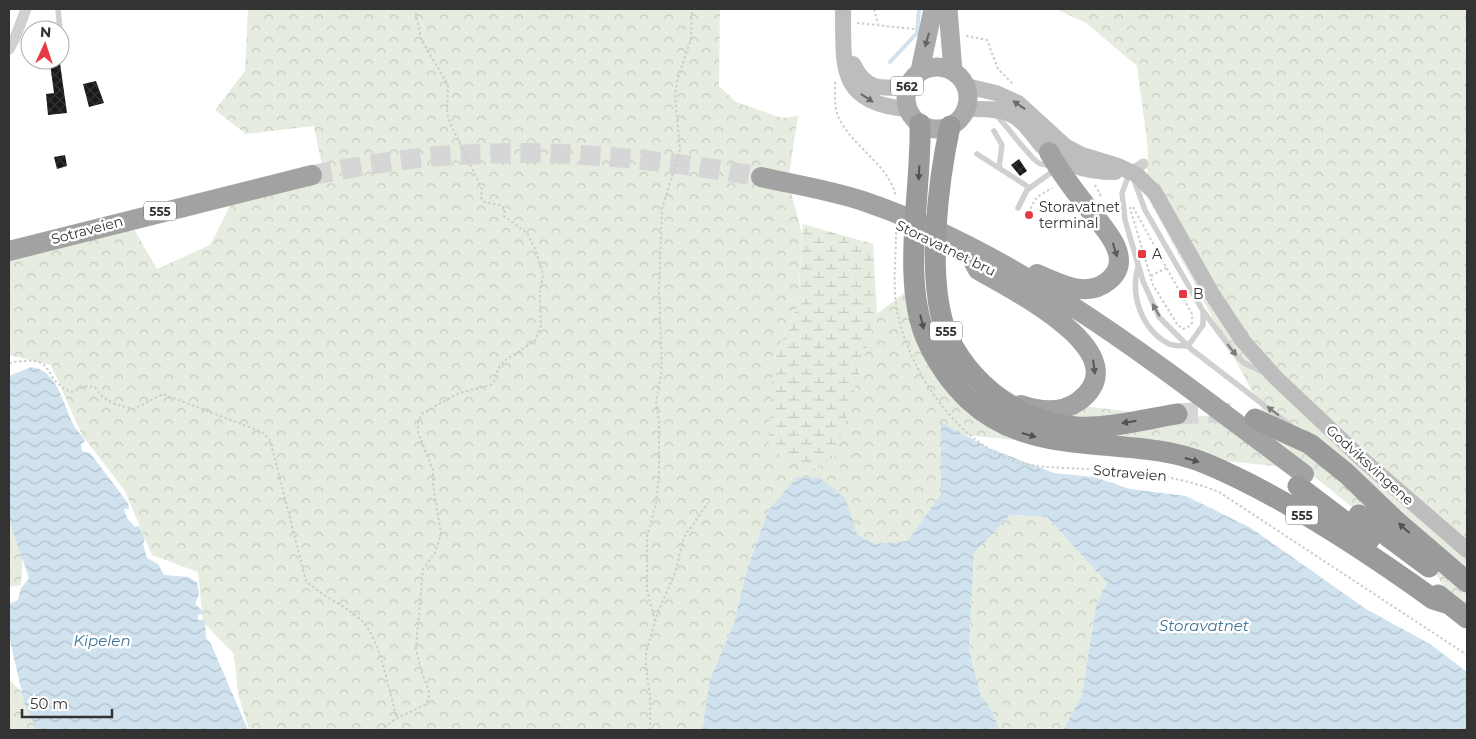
<svg xmlns="http://www.w3.org/2000/svg" width="1476" height="739" font-family="Montserrat,sans-serif">
<defs>
<pattern id="forest-crowns" width="20" height="18" patternUnits="userSpaceOnUse" patternTransform="scale(1.25)"><rect width="20" height="18" fill="#e6ecdf"/><path d="M2 6a3 3 0 1 1 6 0M12 15a3 3 0 1 1 6 0" fill="none" stroke="#c6cbc0"/></pattern>
<pattern id="wetland-marsh" width="20" height="14" patternUnits="userSpaceOnUse" patternTransform="scale(1.25)"><rect width="20" height="14" fill="#e6ecdf"/><path d="M1 5h8M5 5V1M11 12h8M15 12V8" fill="none" stroke="#c6cbc0"/></pattern>
<pattern id="water-waves" width="16" height="10" patternUnits="userSpaceOnUse" patternTransform="scale(1.25)"><rect width="16" height="10" fill="#cfe2ee"/><path d="M0 5q4-4 8 0t8 0" fill="none" stroke="#b2c2cd"/></pattern>
<pattern id="building-cross-hatch" width="8" height="8" patternUnits="userSpaceOnUse" patternTransform="scale(1.25)"><rect width="8" height="8" fill="#1a1a1a"/><path d="M0 0l8 8M0 8l8-8" fill="none" stroke="#333"/></pattern>
</defs>
<rect width="100%" height="100%" fill="#fff"/>
<!-- forest -->
<path fill="url(#forest-crowns)" d="M248,9h472l-1,77 17,16 46,16 16,-2 -10,65 14,53 -4,71 -25,56 61,95 43,-142 43,-33 29,76 72,41 134,17 111,2 -119,-221 1,-47 -11,-83 -51,-43 -30,-14h411v604l-21,-23 -17,-27 -34,-21 -90,-73 -340,-34 -24,-13v72l-34,47 -32,4 -19,-11 -88,-23 -21,58 -13,54 -24,56 -8,51h-453l-11,-36 -4,-40 -31,-32 -5,-50 -46,-17 -27,-64 -43,-56 -31,-70 -42,-10v-114l3,2 92,-19 31,7 22,38 53,-24 27,-52 27,2 59,-24 -9,-45 -68,8 -31,-24 30,-39z
M9,503l14,42 -2,40 -12,2z
M1008,515l39,2 60,66 -11,22 -14,90 -19,35h-63l-8,-19 -12,-18 -11,-44 5,-96z
M9,680l24,22 13,28h-37z"/>
<!-- wetland -->
<path fill="url(#wetland-marsh)" d="M803,224l70,20 4,70 -42,142 -24,17 -43,-25 5,-87 25,-56z"/>
<!-- water -->
<path fill="url(#water-waves)" d="M31,367c29,3 32,42 45,62 3,4 7,7 9,12l-4,3 1,7 8,2 38,50 1,6h-5l3,9 8,9 4,-1 6,13 -2,5 4,14 11,6 6,11 24,2 9,5 2,12 -4,10 10,9 -7,2v5h7l1,18 5,6 37,86h-211l-12,-25 -16,-68v-33l9,-4 3,-12 8,-10 -20,-58v-144z
M941,422l48,26 65,25 40,4 36,12 56,7 65,32 115,81 64,35 37,28v58h-404l19,-35 14,-90 11,-22 -60,-66 -37,-2 -36,38 -5,96 11,44 12,18 8,19h-298l8,-51 24,-56 13,-54 21,-58 29,-34 23,1 25,20 12,36 18,10 32,-3 34,-47z"/>
<g fill="none" stroke-linecap="round" stroke-linejoin="round">
<!-- stream -->
<path stroke="#cfe2ee" stroke-width="4" d="M890,62l27,-29 2,-24"/>
</g>
<!-- building -->
<path fill="url(#building-cross-hatch)" d="M60,63l7,50 -19,2 -2,-21 8,-1 -4,-29z
M96,81l8,22 -15,4 -6,-23z
M65,155l2,11 -10,3 -3,-12z
M1019,159l8,12 -7,5 -9,-11z"/>
<g fill="none" stroke-linecap="round" stroke-linejoin="round">
<!-- trunk-tunnel -->
<path stroke="#d6d6d6" stroke-width="20" stroke-dasharray="20 10" stroke-linecap="butt" d="M312,175c38,-7 77,-14 116,-18 112,-10 222,0 333,20"/>
<!-- motorway-tunnel -->
<path stroke="#d6d6d6" stroke-width="21" stroke-dasharray="21 11" stroke-linecap="butt" d="M1177,414l32,-2 24,2"/>
<!-- path -->
<path stroke="#cdcdcd" stroke-width="2" stroke-dasharray="2.5 2.5" stroke-linecap="butt" d="M874,9l4,15
M857,23l57,6
M966,36l21,4 11,29 16,16
M835,82c0,10 -1,25 3,34 13,31 51,47 58,81
M1095,185l7,13
M1133,207l59,107v9l-4,4 -5,2 -6,-5 -24,-39 -23,-77z
M1028,213l9,-16 15,-9
M896,232c0,27 -4,56 2,83 13,60 64,135 127,149 21,4 43,4 64,5 45,3 88,6 130,23l248,163
M1151,276l15,-8
M9,363c52,-10 29,15 62,29l16,-6 8,1c10,16 22,18 39,22l29,-15 99,38 8,8 36,141c17,16 39,24 56,40 17,15 28,74 35,97
M655,621l-8,-31v-54l9,-32 3,-29v-54l-3,-18 6,-35 -3,-77 3,-82 18,-59 -5,-54 2,-15 14,-42 1,-30
M380,730l17,-12 28,-13 4,-7v-7l-8,-20 -5,-22 7,-80 12,-16 6,-19 -8,-50v-14l-15,-38v-10l5,-9 36,-20 32,-8 4,-5 3,-11 6,-8 31,-20 6,-16 -1,-33 3,-17 -7,-24 -9,-18 -23,-17 1,-7 -5,-4 -16,-3 -3,-4 1,-8 -3,-7 -29,-60 -3,-10 1,-28 -27,-46 -6,-30
M650,730v-35l-4,-26v-17l12,-40 17,-39 9,-36 24,-34"/>
<!-- service -->
<path stroke="#d0d0d0" stroke-width="5.5" d="M58,9l2,21
M60,33l1,21
M995,114c11,10 36,46 44,49 3,2 8,2 12,3
M994,131l8,14 -3,23
M977,154l53,34
M1129,174l-7,19 3,27 18,61 16,36 32,32 99,76
M1134,180l11,30 58,101 32,43 9,9 21,10
M1018,208l9,-18 29,-21
M1138,266c-8,29 3,63 31,78 5,2 14,2 19,2
M1188,346l15,-21v-12"/>
<!-- minor -->
<path stroke="#d0d0d0" stroke-width="11" d="M9,49l6,-11 11,-29
M1131,172l12,-8"/>
<!-- secondary -->
<path stroke="#bdbdbd" stroke-width="16" d="M843,9c1,56 -7,94 64,100
M853,64c13,27 28,25 54,22
M966,86l30,7 22,10 47,43 17,9 36,11 19,9 18,18 57,101 31,47 32,36 88,83 104,90
M966,109c14,0 29,-1 42,4 15,6 23,20 33,32 20,20 46,27 74,27"/>
<!-- primary -->
<path stroke="#ababab" stroke-width="19" d="M948,9l5,62
M906 98a31 31 0 1 1 62 0a31 31 0 1 1-62 0Z
M920,71l13,-62"/>
<!-- trunk -->
<path stroke="#a2a2a2" stroke-width="20" d="M761,177c35,8 68,13 102,24 161,54 307,173 441,273
M9,251l303,-76
M972,259l6,11c32,19 164,83 101,131 -18,13 -38,11 -58,4
M1037,274c22,9 49,25 71,7 30,-24 -10,-59 -24,-78 -13,-17 -25,-32 -35,-51"/>
<!-- motorway -->
<path stroke="#9a9a9a" stroke-width="21" d="M920,124c2,65 -19,154 6,214 10,23 25,45 43,62 66,62 161,32 238,64 78,33 158,86 226,135l16,5
M950,126c-12,56 -23,146 -6,200 10,30 33,56 58,74 23,16 46,25 74,27 33,2 69,-8 101,-13
M1255,419l55,25 37,30 49,47 71,61
M1298,486l71,54
M1359,515l70,52
M1438,595l29,23"/>
</g>
<!-- one-way arrows -->
<defs><path id="oneway-solid" d="M-6-.8H1V-3.2L6.5 0L1 3.2V.8H-6Z" transform="scale(1.25)"/></defs>
<use fill="#636363" href="#oneway-solid" transform="translate(927 40) rotate(105)"/>
<g fill="#6a6a6a">
<use href="#oneway-solid" transform="translate(867 98) rotate(34)"/>
<use href="#oneway-solid" transform="translate(1019 105) rotate(-146)"/>
</g>
<g fill="#525252">
<use href="#oneway-solid" transform="translate(919 173) rotate(93)"/>
<use href="#oneway-solid" transform="translate(922 322) rotate(76)"/>
<use href="#oneway-solid" transform="translate(1129 422) rotate(171)"/>
<use href="#oneway-solid" transform="translate(1029 435) rotate(16)"/>
<use href="#oneway-solid" transform="translate(1192 460) rotate(16)"/>
<use href="#oneway-solid" transform="translate(1404 528) rotate(-138)"/>
</g>
<g fill="#5a5a5a">
<use href="#oneway-solid" transform="translate(1115 250) rotate(73)"/>
<use href="#oneway-solid" transform="translate(1094 367) rotate(83)"/>
</g>
<g fill="#7a7a7a">
<use href="#oneway-solid" transform="translate(1156 310) rotate(-120)"/>
<use href="#oneway-solid" transform="translate(1232 350) rotate(51)"/>
<use href="#oneway-solid" transform="translate(1273 411) rotate(-143)"/>
</g>
<!-- markers -->
<g fill="#e63946" stroke="#fff" stroke-width="2">
<circle cx="1029" cy="215" r="5"/>
<rect x="1137" y="249" width="10" height="10" rx="2.5"/>
<rect x="1178" y="289" width="10" height="10" rx="2.5"/>
</g>
<g text-anchor="middle" dominant-baseline="central" stroke-width="5" stroke-linejoin="round" paint-order="stroke">
<!-- shield labels -->
<g fill="#fff" stroke="#707070" stroke-width="1">
<rect x="891" y="76.5" width="32" height="19" rx="4"/>
<rect x="144" y="201.5" width="32" height="19" rx="4"/>
<rect x="930" y="321.5" width="32" height="19" rx="4"/>
<rect x="1286" y="505.5" width="32" height="19" rx="4"/>
</g>
<g font-size="12" font-weight="bold" fill="#333">
<text x="907" y="86">562</text>
<text x="160" y="211">555</text>
<text x="946" y="331">555</text>
<text x="1302" y="515">555</text>
</g>
<!-- poi labels -->
<g font-size="14" fill="#333" stroke="#fff" text-anchor="start">
<text x="1039" y="207">Storavatnet<tspan x="1039" dy="16">terminal</tspan></text>
<text x="1152" y="254">A</text>
<text x="1193" y="294">B</text>
</g>
<!-- street labels -->
<g font-size="14" fill="#333" stroke="#fff">
<text transform="translate(87 230) rotate(-15)">Sotraveien</text>
<text transform="translate(946 248) rotate(26)">Storavatnet bru</text>
<text transform="translate(1370 465) rotate(42)">Godviksvingene</text>
<text transform="translate(1130 473) rotate(5)">Sotraveien</text>
</g>
<!-- water labels -->
<g font-size="15" font-style="italic" fill="#3f7597" stroke="#fff">
<text x="1204" y="625">Storavatnet</text>
<text x="102" y="640">Kipelen</text>
</g>
</g>
<!-- border -->
<rect width="1476" height="739" fill="none" stroke="#333333" stroke-width="20"/>
<!-- north arrow -->
<g transform="translate(45 45) rotate(3)"><circle r="24" fill="#ffffff" stroke="#adadad"/>
<path d="M0-4L9 19L0 12L-9 19Z" fill="#e63946"/>
<text y="-8" font-size="14" font-weight="bold" text-anchor="middle" fill="#333333">N</text>
</g>
<!-- scale -->
<path d="M22 709v8h90v-8" fill="none" stroke="#333333" stroke-width="2.5"/>
<text x="30" y="709" font-size="15" fill="#333333" stroke="#ffffff" stroke-width="4" paint-order="stroke">50 m</text>
</svg>
